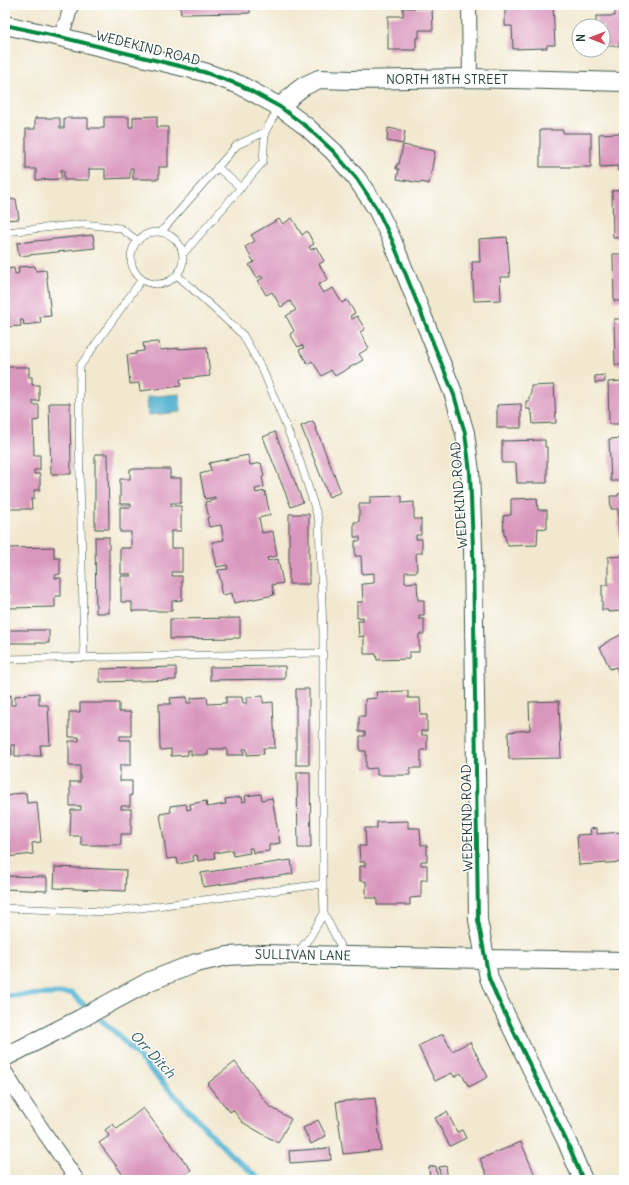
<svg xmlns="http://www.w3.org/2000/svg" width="629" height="1185" font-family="Delius,sans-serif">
<rect width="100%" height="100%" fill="#fff"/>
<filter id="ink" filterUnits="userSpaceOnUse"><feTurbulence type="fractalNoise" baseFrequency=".025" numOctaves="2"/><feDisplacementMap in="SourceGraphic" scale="8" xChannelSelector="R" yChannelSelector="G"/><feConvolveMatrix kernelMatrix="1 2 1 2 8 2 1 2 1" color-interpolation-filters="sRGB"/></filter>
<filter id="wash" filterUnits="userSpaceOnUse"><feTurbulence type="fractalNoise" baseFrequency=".012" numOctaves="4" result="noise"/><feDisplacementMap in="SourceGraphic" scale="16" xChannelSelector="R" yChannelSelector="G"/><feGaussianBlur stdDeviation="0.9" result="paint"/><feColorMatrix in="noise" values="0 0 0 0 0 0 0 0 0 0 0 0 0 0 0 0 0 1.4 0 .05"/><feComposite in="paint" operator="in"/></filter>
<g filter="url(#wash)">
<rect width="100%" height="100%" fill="#f1e8cf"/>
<!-- water -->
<path fill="#52b3d1" stroke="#387882" d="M180,394l1,18 -33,3 -1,-18z"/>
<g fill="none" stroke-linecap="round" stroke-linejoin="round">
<!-- stream -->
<path stroke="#52b3d1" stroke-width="5.5" d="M5,996l66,-3 45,40 114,121 31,26"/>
</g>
<g id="blocks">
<!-- building -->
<path fill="#d996bc" d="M180,5h70v8l-69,1z
M505,5h48l2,40h-8v3l-34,1 -1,-23h-7z
M403,8h29l1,22h-14v8h-3v12h-28v-34h15z
M615,8h9v35h-5v3h-16v-20h-7v-10h19z
M157,116v11h11v40h-9v12h-26v-11h-3v10l-25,1v-10h-16v11h-25v-10h-3v9l-25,1v-11h-10v-40h9v-11h25v10h4v-10h24v10h16v-11h25v10h4v-10z
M388,128l17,3 -2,13 -16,-3z
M540,130h23v3h28v34h-51z
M619,133h3l1,8h1v30h-6v-5l-18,1 -1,-33z
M403,145l32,6 -6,33 -7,-2 -1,1 -24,-4 2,-10h-3l1,-5h2z
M5,168h1l2,17h-3z
M624,190v47l-11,1 -1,-47z
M16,199l3,20 -14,1v-20z
M292,218l10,17 5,-4 7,13 -5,3 2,3 5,-3 8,14 -5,3 9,15 -10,6 5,8 10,-5 9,15 5,-3 8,13 -5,3 2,3 5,-3 8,13 -5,3 9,16 -10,6 4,6 -28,16 -4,-6 -9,6 -10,-15 -4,3 -9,-14 5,-2 -2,-3 -4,2 -8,-13 4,-3 -8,-15 10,-6 -6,-9 -9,6 -9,-15 -6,3 -8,-14 5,-3 -2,-2 -4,2 -8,-13 5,-3 -9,-15 10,-6 -4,-6 28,-16 4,5z
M93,235l2,13 -76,8 -2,-13z
M507,237l3,40h-10l1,23 -27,1 -2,-39h8l-1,-23z
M613,254h11v47h-10z
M35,266l1,5 10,-1 5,46 -11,1 1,6 -17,2 -1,-5h-3l1,6 -16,1v-58l9,-1 1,6 4,-1 -1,-6z
M614,319h10v46h-9z
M159,342l1,8 20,-2v1l27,-2 3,29 -30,3 1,7 -41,5 -1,-8 -9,1 -3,-29 9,-1v-2l8,-1 -1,-8z
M5,367h24v10h3v8h7v16h-6v4h6v15l-6,1 1,34h6v15h-6v4h6v16h-6v9h-3l1,10h-27z
M605,375v7l-10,1v-7z
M624,381v43h-15l-1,-42z
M554,385l2,38 -23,1 -1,-11 -1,1 -1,-5h-4v-8h3v-4l2,-1v-10z
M49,403h21l1,71h-20z
M521,404v24h-24v-23z
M313,421l28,71 -12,5 -28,-71z
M275,432l28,70 -12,5 -28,-70z
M624,438v43h-13l-2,-42z
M545,440v7h2v36h-30l-1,-20h-14v-22z
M95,454h13l1,75h-14z
M248,455l2,10 11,-2 3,13 -2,1 2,10 -9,2 1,4 9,-2 5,24 -11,3 3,15 11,-2 4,25 -10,2 1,3 10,-2 5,24 -11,2 2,10 -40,8 -2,-10 -10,2 -2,-9h2l-4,-16 10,-1 -1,-4 -10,2 -5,-25 12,-2 -3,-15 -12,2 -2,-9 2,-1 -4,-15 10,-2v-3l-10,2 -5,-25 11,-3 -2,-8z
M130,469h40v9h11v25h-10v3h10v25h-10v17h11v24h-10v4h10v24l-10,1v10h-40v-9h-11v-26h10v-2h-10v-17h-1v-9h11v-16h-11v-25h11v-3h-11v-25h10z
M624,492v45h-5l-1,-28h-7l-1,-13h8v-2h2v-1z
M402,496v7l12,-1v17h7v16h-5v4h6v14h-6l1,19h-12v11l12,-1 1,18h6v15h-5v4h5v15h-5v18h-10v7l-32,1 -1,-6h-12v-18l-5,1 -1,-16h5v-4l-6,1v-16h6l-1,-18 12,-1v-10l-12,1 -1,-18h-6v-15h5v-4h-6v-15h5v-18h11v-7z
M537,498l1,12h9v19l-9,-1 -1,17 -29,1 -4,-12 -1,-18 8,-1v-16z
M289,514h20v70h-20z
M95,537h14v76h-13z
M54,547v11h6v16l-5,1v3h6v18h-6v11l-46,1v-12l-4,1v-17h3v-4h-3v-16h3v-12z
M624,556v55l-16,1v-2h-6v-25h6v-28z
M240,618v20l-70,1v-20z
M5,630h44v13h-44z
M624,633v52l-8,-18 -6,2 -10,-22 5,-3v-1z
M285,666v13l-75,1v-13z
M176,667v13l-76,2v-13z
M296,689h13v76h-13z
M408,691v7h12l1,17h6v16h-6v4h6v15h-6v18h-11v7h-33v-7l-11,1v-18h-6v-15h5v-4h-6v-16h6v-17l12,-1 -1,-6z
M39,693v12h9l2,40h-10l1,11h-26v-11h-4l1,10h-7v-59l6,-1v10h4v-9l10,-1v-1z
M263,696v7l10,-1 2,46h-12l1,6 -17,1v-6h-4l1,6h-17v-6h-19v6h-17v-5h-3v5l-17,1v-7l-11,1 -1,-46h12l-1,-6 17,-1v6h4v-5l16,-1 1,7 18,-1v-6h16l1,6h4v-6z
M559,701l2,57 -52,1 -1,-27 22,-2 -1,-28z
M80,703h39v9h12v24h-11v4h11v25h-11v16h12v14h-2v11h-9v3h10v25h-10v11h-40v-9h-11l1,-26h10v-4h-11v-24h10v-16h-11v-25h10v-4h-10v-25h11z
M297,772h13l1,76h-13z
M26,793l1,10 10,-1 4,40 -9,1 1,11 -26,3 -2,-11v-50l7,-1 -1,-1z
M261,794l1,6 10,-2 8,45 -11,2v6l-16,2 -1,-5h-3l1,5 -17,3 -1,-6 -18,3 1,5 -17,3 -1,-6 -4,1 1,5 -16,3 -1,-6 -10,1 -7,-45 11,-2 -1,-6 16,-2 1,6 4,-1 -1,-5 16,-3 1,6 19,-3 -1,-5 16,-2 1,5 4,-1 -1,-5z
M408,821v7h12l1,17h6v16h-6v4h6v15h-6v17l-11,1v7h-33v-7h-11v-17h-6v-15h5v-4h-5l-1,-16h7l-1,-18h12v-6z
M597,828v6l25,-2 1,30 -44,3 -2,-30 14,-1 -1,-5z
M291,860l2,14 -90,13 -2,-14z
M55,867l71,3 -1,21 -71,-3z
M5,876l42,1v14l-42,-2z
M443,1034l9,17 18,-9 18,35 -19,10 -8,-14 -7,4 -2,-4 -17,8 -17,-35z
M235,1062l34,44 22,13 -13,24 -36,-21 -9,-12 -3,2 -23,-28z
M375,1098l6,52 -38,4 -7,-52z
M143,1108l48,62 -13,10h-51l-28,-37 10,-7 -4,-6 8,-6 4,5z
M447,1112l10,20 5,-2 4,8 -16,8 -15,-28z
M318,1120l8,16 -15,8 -8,-16z
M521,1142l16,38h-48l-9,-21z
M330,1148l1,12 -41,3 -1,-12z
M436,1166l2,14h-8l-1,-13z
M446,1166l2,14h-7l-2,-13z"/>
</g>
</g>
<g filter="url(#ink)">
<use href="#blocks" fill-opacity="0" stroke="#3e574b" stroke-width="1"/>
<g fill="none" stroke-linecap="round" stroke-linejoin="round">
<!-- service casing -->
<g stroke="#3e574b" stroke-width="8">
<path id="service" d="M217,167l24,21
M5,232l78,-8 37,4 18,13
M161,232l76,-87 28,-13
M131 258a26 26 0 1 1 52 0a26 26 0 1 1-52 0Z
M183,254l80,-92 2,-30 14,-25
M84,657l-5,-223 1,-68 62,-87
M5,659l318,-6
M323,884l1,29 20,41
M5,908l103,4 80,-10 135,-18v-251l-4,-112 -20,-63 -35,-85 -21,-38 -66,-60
M298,952l12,-15 14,-24"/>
</g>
<!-- minor casing -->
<g stroke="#3e574b" stroke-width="16">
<path id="minor" d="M469,5l1,73
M60,37l7,-17 4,-15
M5,1072l19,31 53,77"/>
</g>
<!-- tertiary casing -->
<g stroke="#3e574b" stroke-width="20">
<path id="tertiary" d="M5,25l55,12 144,35 36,13 40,22 27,20 27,25 23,27 20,30 15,31 62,155 11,38 5,39 3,76 5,372 11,58 7,17 71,147 16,38
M280,107l16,-15 8,-6 15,-7 33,1 118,-2 154,4
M5,1057l75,-38 70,-38 46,-18 32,-7 35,-2 223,5 138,2"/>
</g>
<!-- service -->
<use href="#service" stroke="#fff" stroke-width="7"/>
<!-- minor -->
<use href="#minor" stroke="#fff" stroke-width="14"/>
<!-- tertiary -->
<use href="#tertiary" stroke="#fff" stroke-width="18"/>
<!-- cycleway casing -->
<g stroke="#fff" stroke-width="6">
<path id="cycleway" d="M5,25l55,12 144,35 36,13 40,22 27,20 27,25 23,27 20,30 15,31 62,155 11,38 5,39 3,76 5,372 11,58 7,17 71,147 16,38"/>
</g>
<!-- cycleway -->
<use href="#cycleway" stroke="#00873e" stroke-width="4"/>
</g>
</g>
<g text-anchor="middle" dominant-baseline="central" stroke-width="3" stroke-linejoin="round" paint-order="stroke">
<!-- street labels -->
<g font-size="13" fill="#1f3d34" stroke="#fff">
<text transform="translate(148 48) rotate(14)">WEDEKIND ROAD</text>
<text x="447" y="79">NORTH 18TH STREET</text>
<text transform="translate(459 495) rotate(-94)">WEDEKIND ROAD</text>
<text transform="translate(467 818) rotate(-91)">WEDEKIND ROAD</text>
<text transform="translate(303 955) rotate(1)">SULLIVAN LANE</text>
</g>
<!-- water labels -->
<g font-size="14" font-style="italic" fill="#2e6063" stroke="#fff">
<text transform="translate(153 1054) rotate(47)">Orr Ditch</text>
</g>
</g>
<!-- margin -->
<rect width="629" height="1185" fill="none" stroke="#fff" stroke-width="20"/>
<!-- north arrow -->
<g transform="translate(591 38) rotate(270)"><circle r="19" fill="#ffffff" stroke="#a5b1ae"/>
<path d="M0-3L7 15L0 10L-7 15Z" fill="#d1495b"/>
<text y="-6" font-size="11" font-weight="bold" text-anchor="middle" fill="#1f3d34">N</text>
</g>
</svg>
